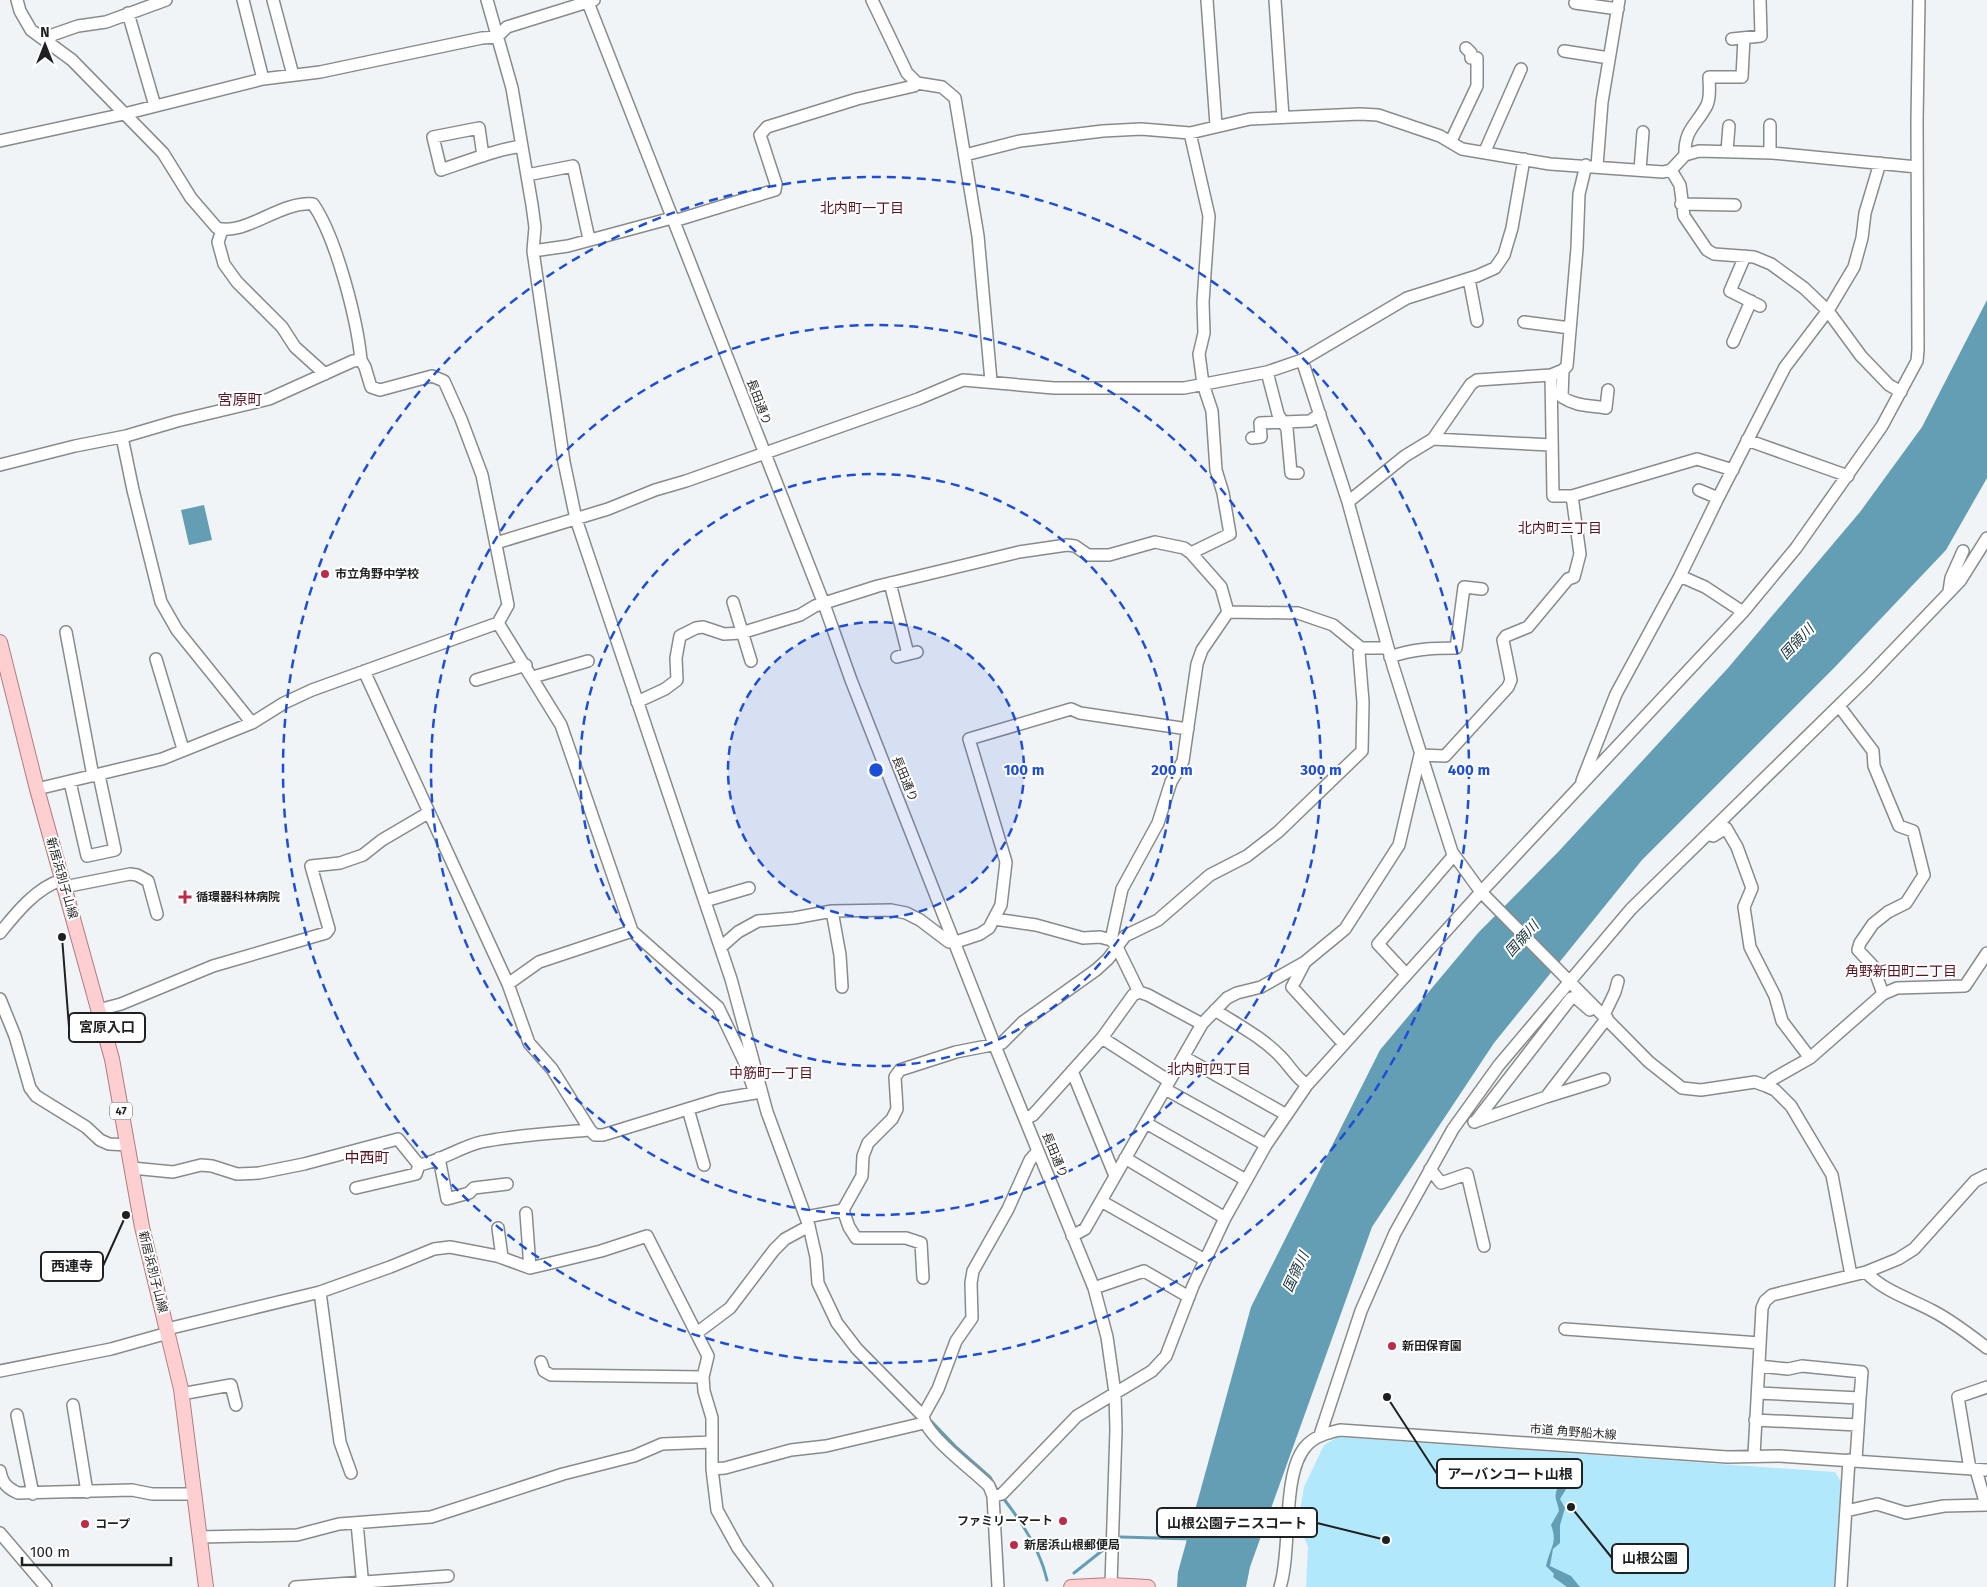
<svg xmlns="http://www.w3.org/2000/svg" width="1987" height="1587" font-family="'Fira Sans','Noto Sans JP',sans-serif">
<rect width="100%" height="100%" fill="#f1f4f6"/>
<!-- green -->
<path fill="#b1e8fc" d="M1338,1437l497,35 7,11 -7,104h-529l2,-40 -10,-25 6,-35 20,-42z"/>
<!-- water -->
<path fill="#649eb4" d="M1987,300v178l-41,72 -112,118 -192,192 -148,183 -122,184 -122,340 -4,20h-69l1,-15 73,-265 129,-257 98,-117 81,-82 169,-183 132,-156 62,-85z
M204,505l8,35 -23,5 -8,-35z
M1565,1484l3,2 -8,13 5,9 -5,17v18l-7,6 -3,17 21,10 9,11h-13l-14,-10 1,-3 -8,-8c4,-19 12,-23 5,-41l8,-14c-2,-13 -6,-11 -1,-25z"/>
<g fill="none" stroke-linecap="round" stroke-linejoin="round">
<!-- stream -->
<path stroke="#649eb4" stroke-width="3" d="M931,1421l24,25 35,31 6,11
M1003,1498c19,24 37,51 44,82
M1121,1537l70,2
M1074,1573l29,-23"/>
<!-- minor casing -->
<g stroke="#888b8c" stroke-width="14">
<path id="minor" d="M17,0l3,11 11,19 41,30 91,93 28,45 26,30c29,8 63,-27 96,-24 23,33 44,115 48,156
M243,0l20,79
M273,0l20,75
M487,0l25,88 20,117 3,22 -2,24 31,211 12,57 155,460 36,133 42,114 7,31 2,26 19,40 20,26 66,67c3,20 50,54 66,70l4,10 5,91
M587,0l237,604 27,76 144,366 99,242 13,49 8,56 1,37 -5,155
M872,0l35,73 10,10 25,4 13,11 23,138 13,145
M1207,0l9,125
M1275,0l8,117
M1575,3l43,6
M128,13l27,93
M1732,39l29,-3 -1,-36
M49,41l3,-6 26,-9 28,-4 60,-22
M1564,51l45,7
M1190,133l19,83 -6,86 1,31 -5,21 4,30 9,27 4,59 7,23 7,41 -39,19
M0,141l124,-27 139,-35 57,-7 162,-34 15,-1 10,-10 87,-27
M1451,141l26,-55v-28h-6v-5l-5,-5
M1485,151l36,-82
M1727,151l2,-25
M1770,153v-28
M965,155l55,-14 83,-10 38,-2 49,4 60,-14 110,-5 18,1 62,21 22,13 88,15 113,8 8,-2 14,-15 14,-4 73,2 145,14
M1685,155c-1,-26 12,-30 22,-50 4,-9 2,-19 2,-28h33l2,-39
M483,156l-4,-28 -46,9 8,33c27,-9 53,-20 81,-24
M1597,166l5,-64 17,-102
M1640,170l3,-38
M1671,170l9,15 4,31 23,34 7,4 40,3 17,7 33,24 24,23 33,45 28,29 12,7
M527,175l46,-9 16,73
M1681,204l54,1
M674,221l101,-31 1,-6 -16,-49 7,-8 90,-28 57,-13 3,-3
M222,230l-4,12 6,22 13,18 45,45 13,20 30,27
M533,251l35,-5 104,-28
M1745,256l-15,35 30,15
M1469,279l8,42
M1524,322l46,6
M1733,342l18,-41
M1302,360l46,142 45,164 59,186 29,40 168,170 33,26 19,2 54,-8 11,4 7,-7 37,-21 73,-64 14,-6 68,-2 22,-33
M1563,370l-1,27c15,10 28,8 44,11l2,-18
M1267,372l11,42 9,15 4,44h7
M1551,375l12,-5 4,-4 10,-118 2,-54 7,-29
M122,437l11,53 28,112 16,28 75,93
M1252,438l9,-1 -1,-14 50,-2 10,-7
M1433,439l38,-55 6,-4 74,-5 2,121h19l125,-37 36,11
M1747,440l101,36
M0,465l75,-19 51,-10 51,-15 92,-22 84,-38 8,-1 4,7 6,20 9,3 52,-14 12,5 17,38 21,56 26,130 -10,18 63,102 71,206 86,76 26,54 11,32
M1699,490l19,8 67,-131 44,-58 25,-42 8,-29 3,-25 15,-50
M1718,498l-38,78 25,11 38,25
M1348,502l57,-46 28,-17 118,6
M496,543l112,-34 47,-19 31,-9 232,-82 45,-19 91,8h130l83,-16 35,-12 105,-62 70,-22 18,-8 9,-13 8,-27 12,-69
M890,583l18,71
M1949,591l2,-13 12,-27
M733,602l18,59
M66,632l27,144
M897,657l20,-5
M1390,657c22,-8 43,-9 66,-9l8,-61 18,2
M156,659l27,90
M364,671l144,313 21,59 23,26 38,61
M533,677l55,-16
M476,680l50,-15
M637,702l28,-13 12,-9 -1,-22 4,-22 16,-8 7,-1 21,7 17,-1 59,-18 15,-9 63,-20 141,-34 48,-7 8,1 13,9h21l46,-13 29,6 7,5 30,34 7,25 70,1 35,12 28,23h27
M1839,706l34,45 1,15 25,60 14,5 11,44 -18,28 -18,9 -15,12 -13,19 -2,7 15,16 10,28
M1582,781l34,-87 64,-118
M70,782l17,74 28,-6 -16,-75
M37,789l125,-30 90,-36 32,-20 28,-13 186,-67
M1713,836l13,-8 11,19 15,41 -8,19 6,40 25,49 7,25 28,37
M64,887l66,-13 7,1 11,6 9,33
M705,901l44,-13
M832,911l8,44 2,32
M994,919l42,6 47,13 17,-1 11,3 5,5 23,47
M0,933c16,-20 37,-46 62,-53
M1111,940l11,-51 36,-66 13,-41 12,-21 14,-97 5,-14 26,-38
M721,947l17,-15 20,-11 36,-3 38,-7 59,-1 15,3 14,7 29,22h7l24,-8 9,-6 12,-23 5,-43 -37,-123 102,-30 9,4 108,16
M1305,962l-13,25 51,56
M1406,974l-28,-30 76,-89
M508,984l31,-22 93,-31
M0,999l15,37 15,52 6,8 50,31 14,13 9,4 19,1
M98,1010l23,-6 92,-38 113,-33 3,-4 -18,-63 29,-3 23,-8 19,-15 46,-27
M1215,1010c21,14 47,27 65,46 10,10 15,21 27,29
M1604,1015l11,-23 3,-11
M1102,1038l67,43
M1184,1057l101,57
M1072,1071l43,105
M1766,1086l9,4 16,16 41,69 19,100
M1165,1089l101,56
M1546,1097l58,-18
M688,1109l16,56
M1025,1119l8,-4 69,-77 31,-43 6,-3 9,3 54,29
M1474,1122l72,-25 61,-79
M1475,1122l96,-124 4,-1 15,13
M1146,1123l100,57
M439,1158l8,41 22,-6 5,-5 33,-4
M1125,1158l100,60
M132,1168l41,4 28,-7 11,1 25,8 22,-1 45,-9 94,-25 21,26c22,-4 41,-18 62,-23 36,-7 73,-9 109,-12l5,5h8l117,-36 41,-7
M1430,1169l11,14 26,-9 17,72
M356,1188l60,-14 3,-9
M1101,1201l104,59
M843,1210l6,17 7,11h50l15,5 2,35
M526,1213l4,55
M806,1217l37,-7 19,-34 1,-20 5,-13 24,-24 5,-10 -2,-32 5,-7 56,-18 46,-9 21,-21 73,-52 12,-11 17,-23 33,-16 52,-45 37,-19 31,-24 84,-81 1,-49 -4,-49 2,-5
M498,1228l4,29
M1072,1236l13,-7 117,-205 25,-26 10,-5 24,-6 44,-25 40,-33 54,-84 21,-90 25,1 63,-69 3,-7 -8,-40 3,-4 22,-9 40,-48 6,-2 6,-23 -8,-58
M1866,1272l32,-13 16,-10 61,-68 12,-6
M1094,1288l50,-17 45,26
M320,1292l20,150 11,31
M167,1329l153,-37 70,-25 44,-18 16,-2 47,9 33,12 71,-17 46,-15 61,120 -5,21 1,14 8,27v51l5,41 21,38 29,39
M1565,1329l195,14
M698,1332l32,-24 44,-58 11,-11 24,-13
M541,1362l3,9 7,4 152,2
M1759,1366l29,3 14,-3 60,6 -2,26
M0,1371l111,-22 57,-16
M1758,1393l102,5 -4,62
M181,1394l50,-9 5,20
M73,1405l14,87
M17,1415l16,79
M923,1416l15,-27 18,-48 16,-23 -1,-35 2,-12 35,-62 22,-49 8,-9
M1755,1420l103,5
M1320,1435l41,-124 34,-78 58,-104 46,-64 132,-156 236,-231 93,-97 27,-43
M1754,1455l8,-147 3,-7 7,-6 94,-23c17,19 45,27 67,39 19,10 36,23 54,37
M712,1469l13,-1 66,-18 35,-4 98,-23
M1970,1469l-12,-72 29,-10
M0,1471c2,12 7,17 18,22l114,-3 20,4h41
M993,1496l9,-2 75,-78 75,-45 14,-15 27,-70 32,-68 41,-73 41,-60 174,-193 262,-280 53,-64 86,-122 35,-65 1,-11 -1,-229 2,-121
M1846,1511l31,-7 29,9 38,-7 42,-1 -10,-35
M357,1523l6,64
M0,1533l46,54
M199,1537l98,-2 42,-11 92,-7 132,-43 71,-18 28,-12 50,-2
M295,1587l153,-11
M1280,1587c12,-36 1,-113 26,-141 9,-10 21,-13 34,-16l387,27 52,-1 208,14
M1841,1587l8,-127"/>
</g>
<!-- major casing -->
<g stroke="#af7d80" stroke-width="16">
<path id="major" d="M0,642l37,147 75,270 30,168 39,162 25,198
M1071,1587l40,-2 37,2"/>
</g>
<!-- minor -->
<use href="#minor" stroke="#fff" stroke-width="11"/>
<!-- major -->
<use href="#major" stroke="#fecfd1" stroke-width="14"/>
</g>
<!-- distance rings -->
<circle cx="876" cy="770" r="148" fill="#1d4ed8" fill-opacity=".12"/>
<g fill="none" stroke="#1d4ed8" stroke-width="2.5" stroke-dasharray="9 6">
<circle cx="876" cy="770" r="148"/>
<circle cx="876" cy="770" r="296"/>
<circle cx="876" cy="770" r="445"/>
<circle cx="876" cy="770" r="593"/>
</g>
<!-- markers -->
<g fill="#bc2b47" stroke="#fff" stroke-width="2">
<circle cx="325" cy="574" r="5"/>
<path d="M182.5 889.5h5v5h5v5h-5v5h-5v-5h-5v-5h5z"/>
<circle cx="1392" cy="1346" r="5"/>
<circle cx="1063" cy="1521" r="5"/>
<circle cx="85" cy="1524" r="5"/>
<circle cx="1014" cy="1545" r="5"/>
</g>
<g text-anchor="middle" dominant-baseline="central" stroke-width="4" stroke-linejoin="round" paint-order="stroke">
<!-- shield labels -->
<rect fill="#fff" stroke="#626364" stroke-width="1" x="110" y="1102.5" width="22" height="17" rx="4"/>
<g font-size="11" font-weight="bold" fill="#1f2021">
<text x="121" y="1111">47</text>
</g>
<!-- street labels -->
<g font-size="12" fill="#1f2021" stroke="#fff">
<text transform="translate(759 402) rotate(69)">長田通り</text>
<text transform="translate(905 779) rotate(68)">長田通り</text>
<text transform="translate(62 878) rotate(74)">新居浜別子山線</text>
<text transform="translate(1055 1155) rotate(68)">長田通り</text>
<text transform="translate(153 1272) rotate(76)">新居浜別子山線</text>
<text transform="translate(1573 1432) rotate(4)">市道 角野船木線</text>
</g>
<!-- poi labels -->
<g font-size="12" font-weight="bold" fill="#1f2021" stroke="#fff" text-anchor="start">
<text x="335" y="574">市立角野中学校</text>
<text x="196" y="897">循環器科林病院</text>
<text x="1402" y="1346">新田保育園</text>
<text x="1053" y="1521" text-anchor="end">ファミリーマート</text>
<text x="95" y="1524">コープ</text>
<text x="1024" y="1545">新居浜山根郵便局</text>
</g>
<!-- neighbourhood labels -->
<g font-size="14" fill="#591420" stroke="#fff">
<text x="862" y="208">北内町一丁目</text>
<text x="1560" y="528">北内町三丁目</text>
<text x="1901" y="971">角野新田町二丁目</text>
<text x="1209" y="1069">北内町四丁目</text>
<text x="771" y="1073">中筋町一丁目</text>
</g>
<!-- water labels -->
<g font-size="14" font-style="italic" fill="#112f39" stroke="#fff">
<text transform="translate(1797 642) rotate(-46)">国領川</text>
<text transform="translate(1522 939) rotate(-48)">国領川</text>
<text transform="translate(1296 1272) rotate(-65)">国領川</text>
</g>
<!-- quarter labels -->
<g font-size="15" fill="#591420" stroke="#fff">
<text x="240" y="400">宮原町</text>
<text x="367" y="1158">中西町</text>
</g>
</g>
<circle cx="876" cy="770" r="8" fill="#1d4ed8" stroke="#fff" stroke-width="2.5"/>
<g font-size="15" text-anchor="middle" font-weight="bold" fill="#1d4ed8" stroke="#fff" stroke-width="4" stroke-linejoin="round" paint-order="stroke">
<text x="1024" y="775">100 m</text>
<text x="1172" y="775">200 m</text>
<text x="1321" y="775">300 m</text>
<text x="1469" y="775">400 m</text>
</g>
<!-- callouts -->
<path fill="none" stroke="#1f2021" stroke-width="2" d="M62 937L69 1027M126 1215L103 1266M1387 1397L1437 1474M1386 1540L1317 1523M1571 1507L1612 1558"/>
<g fill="#1f2021" stroke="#fff" stroke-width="2">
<circle cx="62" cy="937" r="5"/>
<circle cx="126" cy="1215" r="5"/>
<circle cx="1387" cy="1397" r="5"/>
<circle cx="1386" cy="1540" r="5"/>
<circle cx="1571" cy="1507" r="5"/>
</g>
<g fill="#fff" stroke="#1f2021" stroke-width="2">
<rect x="69" y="1013" width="76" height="29" rx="5"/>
<rect x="41" y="1252" width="62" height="29" rx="5"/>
<rect x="1437" y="1459" width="145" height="29" rx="5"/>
<rect x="1157" y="1508" width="160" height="29" rx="5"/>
<rect x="1612" y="1544" width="76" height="29" rx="5"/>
</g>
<g font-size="14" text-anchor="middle" font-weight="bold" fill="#1f2021">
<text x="107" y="1032">宮原入口</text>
<text x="72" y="1271">西連寺</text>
<text x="1510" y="1479">アーバンコート山根</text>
<text x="1237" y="1528">山根公園テニスコート</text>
<text x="1650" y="1563">山根公園</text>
</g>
<!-- north arrow -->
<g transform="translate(45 45)" stroke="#ffffff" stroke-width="4" paint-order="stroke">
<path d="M0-4L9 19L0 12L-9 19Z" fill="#1f2021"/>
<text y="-8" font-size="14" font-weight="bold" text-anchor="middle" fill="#1f2021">N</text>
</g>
<!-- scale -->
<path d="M22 1557v8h149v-8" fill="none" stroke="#1f2021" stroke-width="2.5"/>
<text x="30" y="1557" font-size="15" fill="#1f2021" stroke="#ffffff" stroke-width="4" paint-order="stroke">100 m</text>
</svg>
